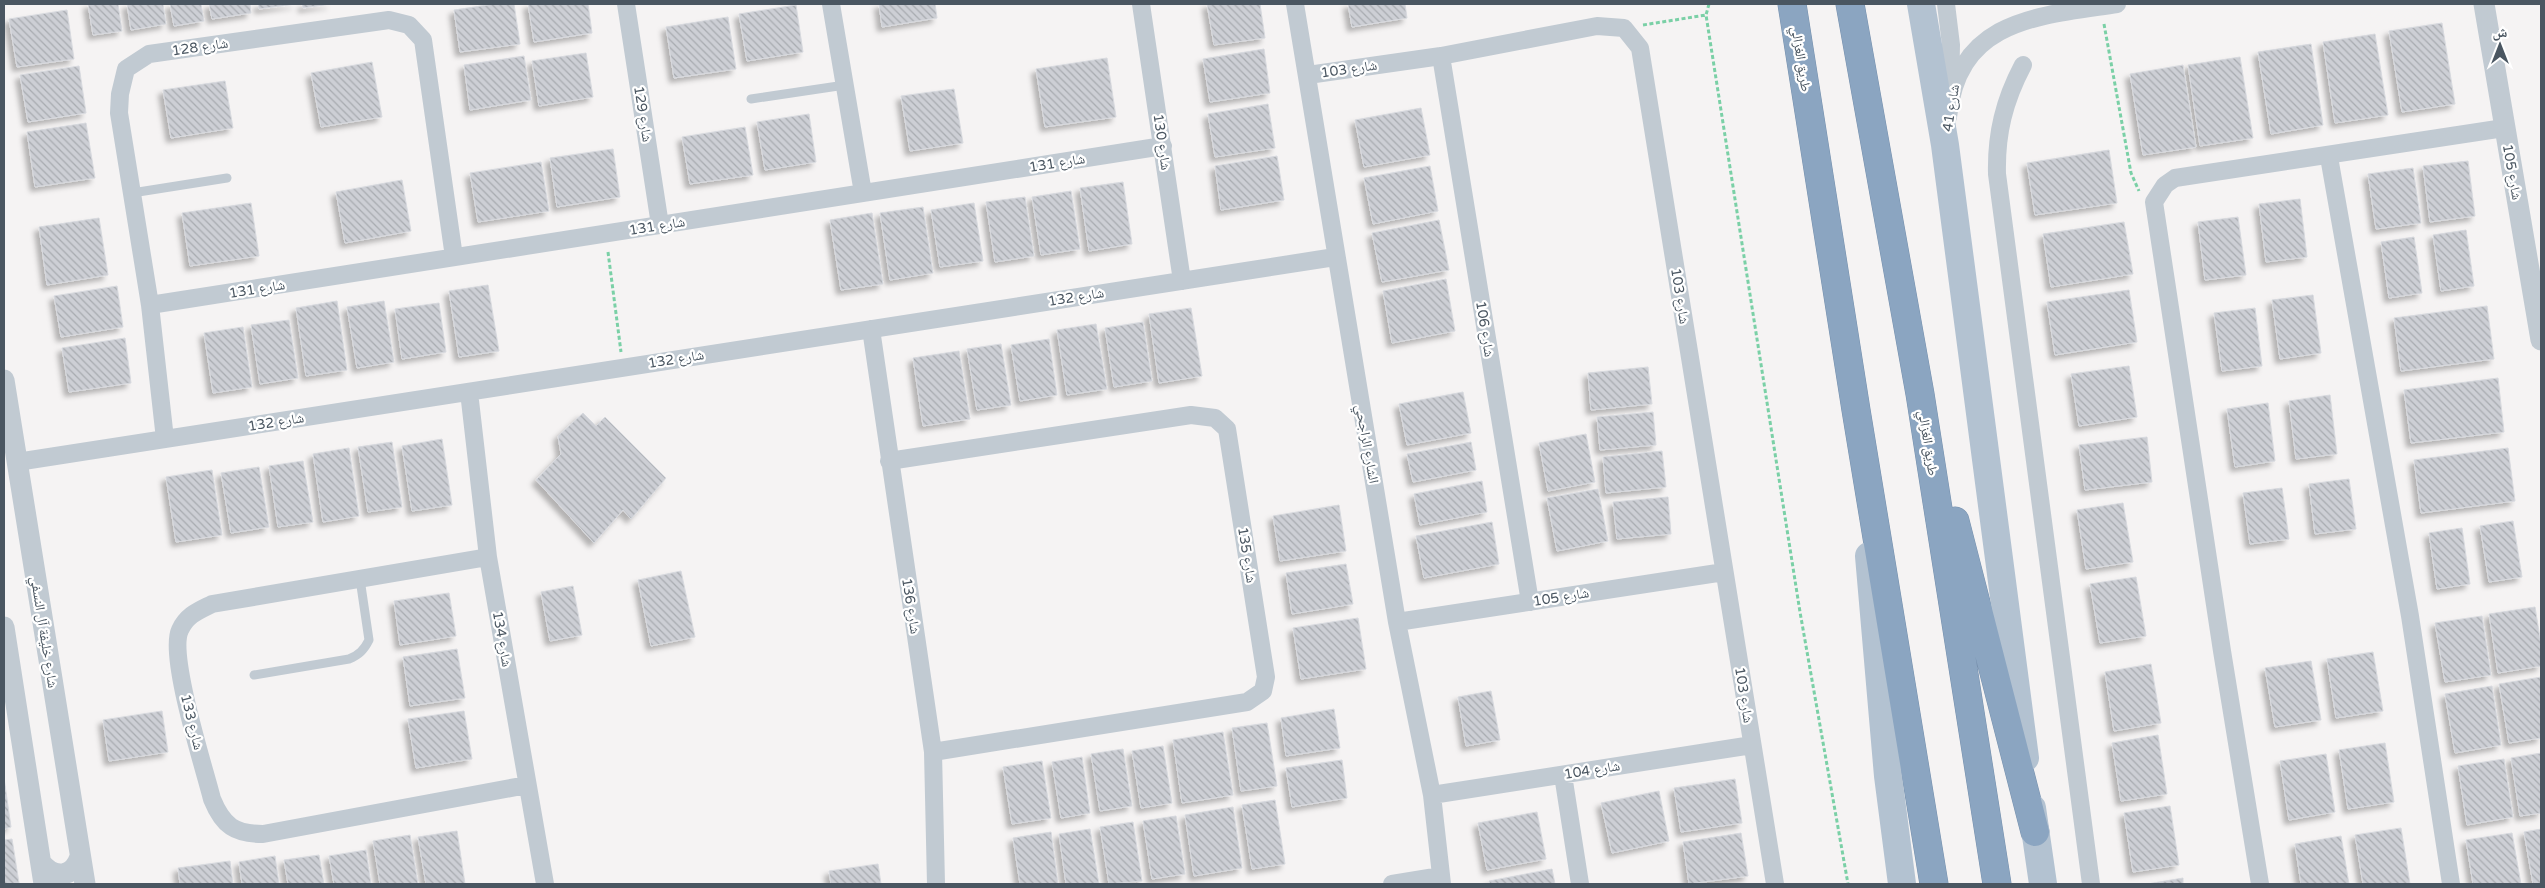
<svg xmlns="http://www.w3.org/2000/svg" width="2545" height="888" font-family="'Varela Round','Noto Naskh Arabic',sans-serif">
<defs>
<pattern id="building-back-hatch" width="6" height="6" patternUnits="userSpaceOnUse" patternTransform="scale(1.25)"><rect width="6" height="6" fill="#cdcfd5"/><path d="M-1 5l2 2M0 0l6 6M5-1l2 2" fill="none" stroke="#a8abb0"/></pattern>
<filter id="shadow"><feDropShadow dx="-4.5" dy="4.5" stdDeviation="2.5" flood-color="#0004"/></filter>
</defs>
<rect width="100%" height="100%" fill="#f5f3f3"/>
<!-- building -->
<path fill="url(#building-back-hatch)" stroke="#d7d9de" filter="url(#shadow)" d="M88,4h30l4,27 -29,4z
M127,4h36l3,20 -35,6z
M170,4h31l3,17 -30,5z
M209,4h41l1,9 -39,6z
M258,4h38l-37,5z
M302,4h29l-28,4z
M494,4h20l6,40 -60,8 -6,-42z
M528,4h60l4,29 -58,9z
M879,4h56l2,14 -55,9z
M1207,4h53l5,34 -51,7z
M1348,4h57l2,14 -55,9z
M796,5l7,47 -56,9 -8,-47z
M67,10l7,49 -57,8 -8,-48z
M728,17l8,52 -62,9 -8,-51z
M2442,23l13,81 -53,8 -13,-81z
M2375,34l13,81 -53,8 -12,-81z
M2311,44l12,81 -52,9 -13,-82z
M1264,49l6,44 -60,9 -7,-43z
M586,53l7,44 -54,9 -7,-45z
M524,56l7,44 -61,10 -6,-45z
M2240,57l13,81 -53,8 -12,-81z
M1107,58l9,59 -71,10 -9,-58z
M372,62l10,55 -61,10 -10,-54z
M2183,65l13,82 -53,8 -13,-81z
M79,66l7,47 -58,9 -8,-47z
M225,81l8,47 -62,10 -8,-48z
M954,89l9,54 -53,8 -9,-55z
M1268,104l7,44 -60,9 -7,-43z
M1421,108l9,47 -66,12 -9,-47z
M809,114l7,48 -51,8 -8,-48z
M86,123l9,55 -60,9 -8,-55z
M745,127l8,48 -63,9 -8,-47z
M613,149l7,48 -63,10 -7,-49z
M2109,150l8,53 -82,12 -8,-52z
M1277,156l7,44 -63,10 -6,-44z
M2468,161l7,55 -45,6 -7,-56z
M541,162l8,49 -71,11 -8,-49z
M1430,166l8,45 -65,13 -9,-46z
M2413,168l8,55 -45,6 -8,-55z
M402,180l9,51 -66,12 -9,-51z
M1123,182l9,62 -43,7 -9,-63z
M1071,191l9,58 -39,6 -9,-58z
M1025,197l9,59 -39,6 -9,-60z
M2300,199l7,58 -41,5 -7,-58z
M251,203l8,53 -69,10 -8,-53z
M974,203l9,58 -43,6 -9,-57z
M923,207l10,66 -43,7 -10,-67z
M872,213l11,71 -42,6 -11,-70z
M2238,217l8,58 -41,5 -7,-58z
M99,218l9,57 -61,10 -8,-58z
M1439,220l10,50 -67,12 -10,-49z
M2124,222l9,52 -82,13 -8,-53z
M2466,230l8,56 -33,5 -8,-56z
M2414,237l8,56 -33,5 -8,-56z
M1446,279l9,52 -63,12 -9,-52z
M488,285l11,66 -40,6 -10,-66z
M117,286l6,41 -62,10 -7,-41z
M2129,290l8,52 -82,13 -8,-53z
M2313,295l8,58 -41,6 -8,-59z
M337,301l10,69 -41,6 -10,-68z
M384,301l10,61 -37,6 -10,-61z
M439,303l7,49 -44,7 -7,-50z
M2487,306l7,53 -93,12 -7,-53z
M1191,308l11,68 -43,7 -10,-69z
M2255,308l7,58 -40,5 -8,-58z
M289,320l9,58 -38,6 -9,-59z
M1143,322l9,59 -38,6 -9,-59z
M1096,324l11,65 -40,6 -10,-65z
M243,327l9,60 -39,6 -9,-60z
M125,338l6,45 -62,9 -7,-44z
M1049,339l8,56 -37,6 -9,-56z
M1001,344l10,61 -34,5 -10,-61z
M959,351l11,68 -47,7 -10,-68z
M2129,366l8,51 -58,9 -8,-52z
M1648,367l4,37 -61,6 -3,-37z
M2498,378l6,54 -93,11 -7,-53z
M1463,392l8,41 -64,12 -8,-41z
M2330,395l7,59 -41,5 -7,-58z
M2268,403l7,58 -40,6 -8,-58z
M1653,412l3,33 -56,5 -3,-33z
M583,413l13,13 9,-9 61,61 -35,41 -8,-9 -29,33 -58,-63 25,-26 -3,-18z
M1586,434l9,48 -47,9 -9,-48z
M2147,437l5,45 -67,8 -6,-45z
M442,439l10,66 -40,6 -10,-65z
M392,442l10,65 -34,5 -10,-65z
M1471,442l5,28 -63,12 -6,-28z
M349,448l10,68 -36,6 -10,-68z
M2508,448l7,53 -94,12 -7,-53z
M1662,451l4,36 -60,6 -3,-36z
M303,461l10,61 -35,5 -9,-61z
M259,467l10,60 -38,6 -10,-60z
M212,470l10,65 -46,7 -10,-65z
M2349,479l7,50 -41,5 -6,-50z
M1482,481l5,31 -67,13 -6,-31z
M2282,488l7,51 -39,5 -7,-51z
M1598,489l10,52 -51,10 -10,-53z
M1668,497l3,37 -54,5 -4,-37z
M2123,503l10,59 -47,7 -9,-59z
M1339,505l7,46 -66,10 -7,-45z
M2513,521l9,56 -33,5 -9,-56z
M1492,522l7,42 -75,14 -8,-42z
M2462,528l8,56 -33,5 -8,-56z
M1346,564l7,40 -61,10 -6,-41z
M681,571l14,66 -44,9 -13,-66z
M2136,577l10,59 -46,7 -10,-59z
M573,586l9,49 -32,6 -9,-49z
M449,593l7,43 -56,9 -6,-44z
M2535,607l6,37v22l-43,7 -9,-59z
M2482,616l9,59 -46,7 -10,-59z
M1358,618l8,51 -65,10 -8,-51z
M457,649l8,49 -55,8 -7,-49z
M2373,652l10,59 -47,7 -9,-59z
M2311,661l10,59 -46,7 -10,-59z
M2151,664l10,59 -47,8 -9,-59z
M2541,677v61l-32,5 -10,-59z
M2492,686l9,59 -46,8 -10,-59z
M1491,691l9,49 -34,6 -8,-49z
M1334,709l6,39 -54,8 -5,-38z
M162,711l6,41 -59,9 -6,-41z
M464,711l8,48 -56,9 -8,-49z
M1267,723l10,63 -36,5 -9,-63z
M1223,732l10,63 -51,8 -9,-63z
M2158,735l9,59 -46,7 -9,-58z
M2385,743l9,59 -46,7 -9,-59z
M1163,746l9,57 -31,5 -9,-57z
M1123,749l9,57 -32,5 -9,-57z
M2541,753v60l-21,3 -9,-58z
M2326,754l9,58 -46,8 -9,-59z
M1082,757l8,56 -29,5 -9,-56z
M2504,759l9,58 -46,8 -9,-59z
M1342,760l5,38 -55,9 -6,-39z
M1042,761l9,57 -39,6 -9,-57z
M4,778l7,49 -7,2z
M1735,779l7,44 -61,9 -7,-44z
M1659,791l10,50 -57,12 -11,-50z
M1275,800l10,64 -33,5 -10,-64z
M2170,806l9,59 -46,7 -9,-59z
M1233,807l9,61 -48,8 -9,-61z
M1537,812l9,47 -59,11 -9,-47z
M1176,816l9,58 -33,5 -9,-58z
M1133,822l9,59 -33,3 -9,-57z
M2401,828l9,56h-47l-8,-49z
M1090,829l9,55h-33l-7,-50z
M2541,829v55h-8l-9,-52z
M457,831l8,53h-39l-8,-47z
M1051,832l7,52h-38l-7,-46z
M1741,833l7,43 -59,8 -6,-42z
M2512,833l9,51h-48l-7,-44z
M410,835l8,49h-38l-7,-43z
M2341,836l8,48h-48l-6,-40z
M12,839l7,44 -15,1v-44z
M366,850l5,34h-37l-5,-28z
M319,855l5,29h-36l-4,-24z
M275,856l4,28h-37l-3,-22z
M230,861l3,23h-53l-2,-16z
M878,864l3,20h-50l-2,-13z
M1552,869l3,15h-65l-1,-3z
M2183,878v6h-36z"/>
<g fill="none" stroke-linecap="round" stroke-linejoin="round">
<!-- motorway casing -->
<g stroke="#7690ad" stroke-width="29">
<path id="motorway" d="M1792,4l64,406 78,474
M1850,4l70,390 77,490
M1955,521l80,311"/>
</g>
<!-- path -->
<path stroke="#7ad0a6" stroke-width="3" stroke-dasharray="4 2.5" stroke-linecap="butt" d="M1709,4l-3,11 94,597 48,272
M2104,24l27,149 8,18
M1643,25l63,-10
M608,252l13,100"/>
<!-- service -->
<path stroke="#c1cad2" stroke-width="9" d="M751,99l94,-14
M132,193l95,-15
M254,675l95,-16c10,-4 15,-9 20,-19l-9,-61"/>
<!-- minor -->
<path stroke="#c1cad2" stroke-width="18" d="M626,4l34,221
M831,4l32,189
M1141,4l41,277
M1295,4l102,618 35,173 10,89
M1946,4l5,41 -1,41
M1441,56l89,546
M2023,65c-19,36 -27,69 -26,109l94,710
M1308,75l133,-19 156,-30 27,2 16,20 135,836
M1948,117c10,-98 90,-101 169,-113
M2329,157l81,459 41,268
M150,305l1013,-159
M871,329l62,423 3,132
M469,392l19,165 57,327
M165,439l-15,-134 -31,-192 1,-19 6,-25 23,-15 240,-34 20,5 14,15 31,217
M889,461l302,-46 24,3 12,11 39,248 -3,14 -16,11 -314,50
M17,462l1318,-205
M488,557l-276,47c-14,7 -25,11 -32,26 -12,25 24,137 32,169 11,27 23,35 51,35l264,-49
M1397,622l327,-50
M1563,775l17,109
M1432,795l320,-50
M1392,884l49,-8
M2260,884l-38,-233 -68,-449 11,-17 10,-7 329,-50"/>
<!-- tertiary -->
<path stroke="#c1cad2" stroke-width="21" d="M2484,4l57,336
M4,380l81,504
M4,627l40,257
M41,863c14,17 32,14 39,-6"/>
<!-- primary -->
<path stroke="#b3c2d1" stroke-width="28" d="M1921,4l24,141 80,613
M1869,556l19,220 14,108
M2032,808l11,76"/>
<!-- motorway -->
<use href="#motorway" stroke="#8ba5c1" stroke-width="28"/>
</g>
<g text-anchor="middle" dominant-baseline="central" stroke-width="4.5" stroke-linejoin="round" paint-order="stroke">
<!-- street labels -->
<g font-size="14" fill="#4a5661" stroke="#fff">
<text transform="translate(200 47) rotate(-8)">شارع 128</text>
<text transform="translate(1801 59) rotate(81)">طريق الغزالي</text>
<text transform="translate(1349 69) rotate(-8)">شارع 103</text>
<text transform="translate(1951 108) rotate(-81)">شارع 41</text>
<text transform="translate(643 114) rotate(81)">شارع 129</text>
<text transform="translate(1162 142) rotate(82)">شارع 130</text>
<text transform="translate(1057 163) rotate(-9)">شارع 131</text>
<text transform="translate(2512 172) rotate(80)">شارع 105</text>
<text transform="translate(657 226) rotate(-9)">شارع 131</text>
<text transform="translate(257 289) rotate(-9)">شارع 131</text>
<text transform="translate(1680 296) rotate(81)">شارع 103</text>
<text transform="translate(1076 297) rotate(-9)">شارع 132</text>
<text transform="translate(1485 329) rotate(81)">شارع 106</text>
<text transform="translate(676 359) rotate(-9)">شارع 132</text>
<text transform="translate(276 422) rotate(-9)">شارع 132</text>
<text transform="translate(1928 443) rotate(81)">طريق الغزالي</text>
<text transform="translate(1367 444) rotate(80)">الشارع الراجحي</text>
<text transform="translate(1247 555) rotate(81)">شارع 135</text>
<text transform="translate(1561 597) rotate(-9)">شارع 105</text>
<text transform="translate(911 606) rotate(81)">شارع 136</text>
<text transform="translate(44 632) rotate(81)">شارع خليفة آل النسفي</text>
<text transform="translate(502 639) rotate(80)">شارع 134</text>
<text transform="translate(1744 695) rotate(81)">شارع 103</text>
<text transform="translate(192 722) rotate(76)">شارع 133</text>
<text transform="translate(1592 770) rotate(-9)">شارع 104</text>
</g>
</g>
<!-- border -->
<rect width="2545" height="888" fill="none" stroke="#4a5661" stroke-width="10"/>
<!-- north arrow -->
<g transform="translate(2500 45)" stroke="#ffffff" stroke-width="4" paint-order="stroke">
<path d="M0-4L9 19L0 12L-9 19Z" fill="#4a5661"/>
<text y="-8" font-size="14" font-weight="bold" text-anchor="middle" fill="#4a5661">ش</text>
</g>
</svg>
